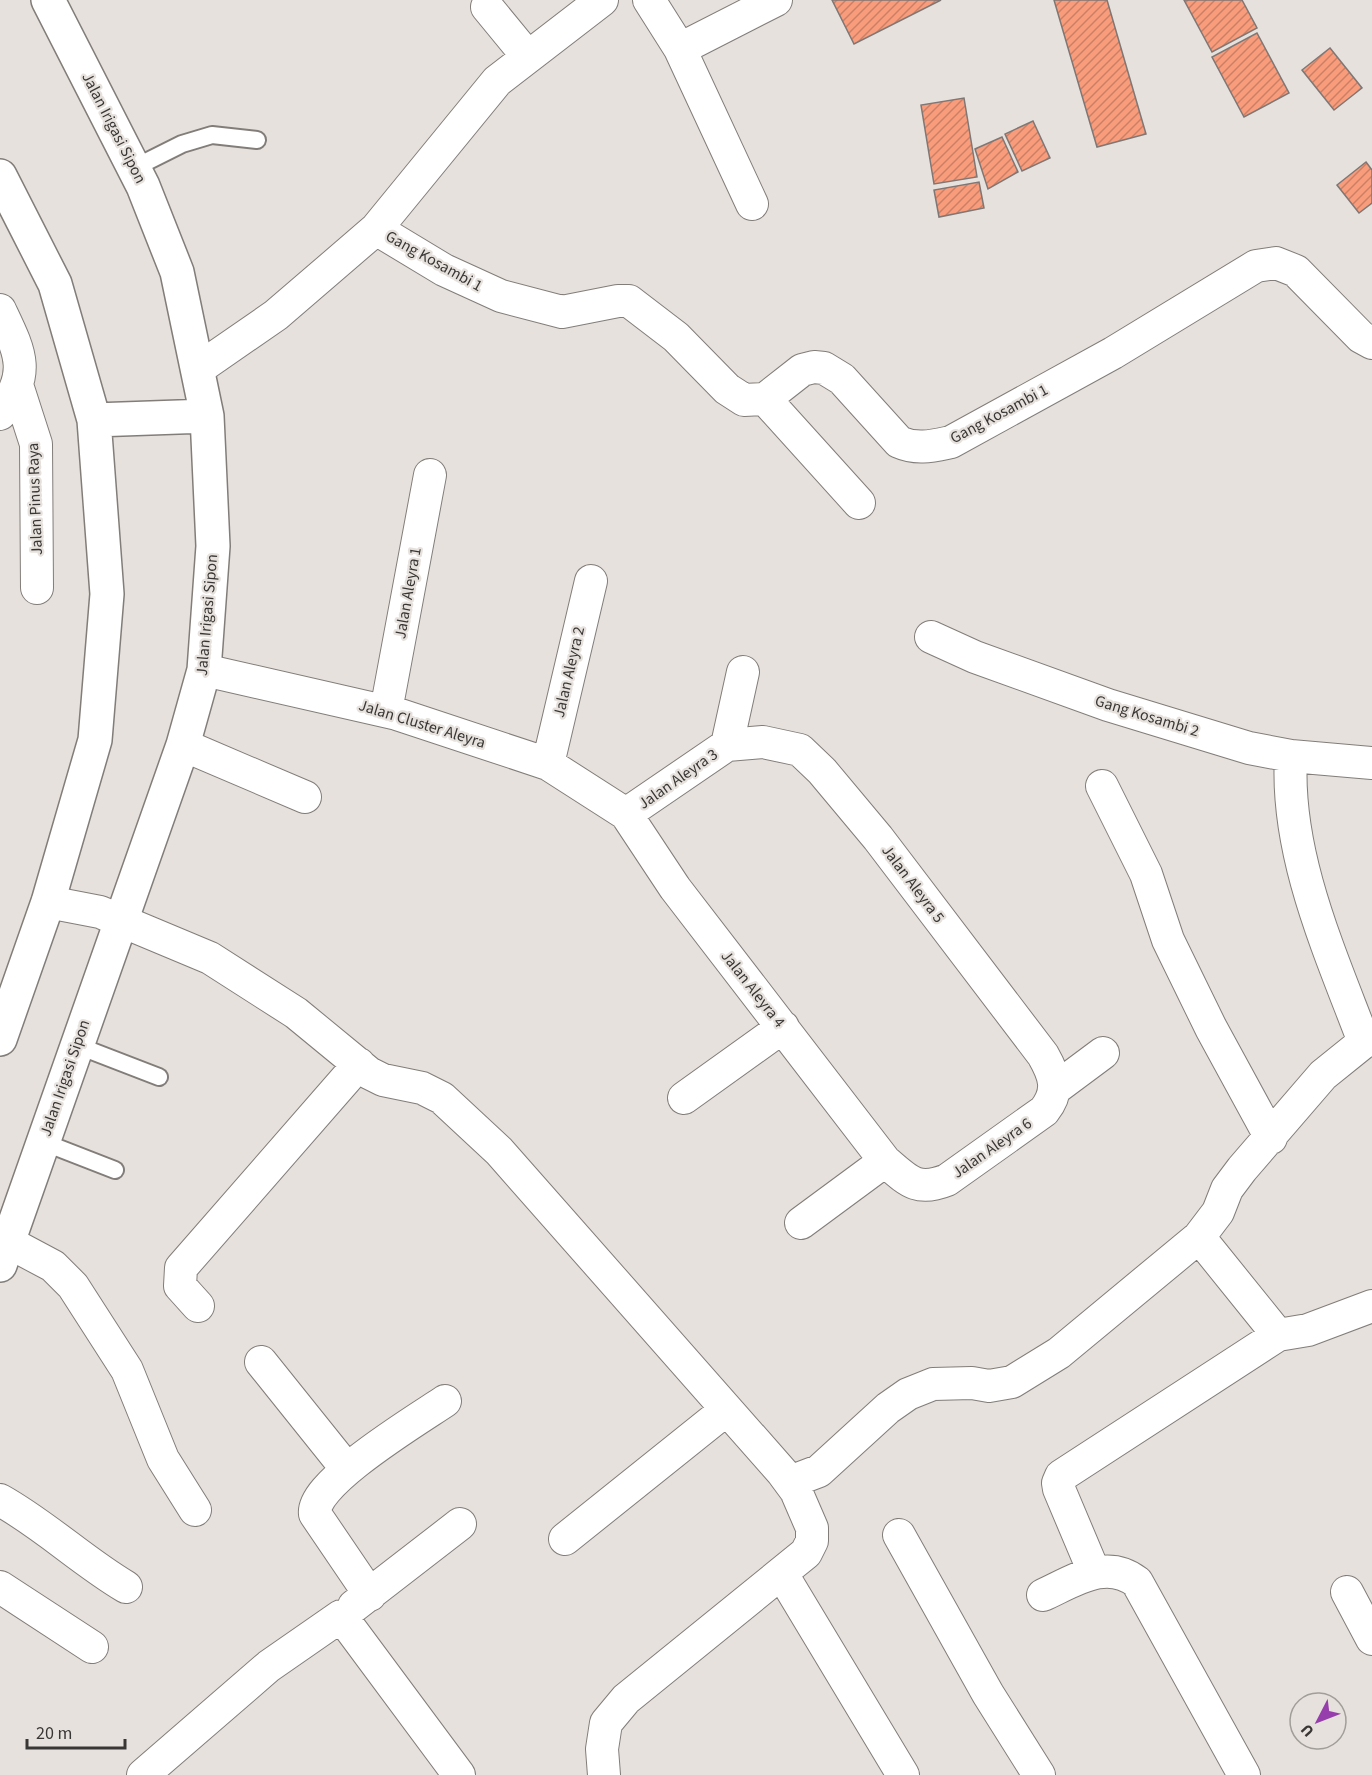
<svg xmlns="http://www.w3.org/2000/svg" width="1372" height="1775" font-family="'Source Sans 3',sans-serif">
<defs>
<pattern id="building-hatch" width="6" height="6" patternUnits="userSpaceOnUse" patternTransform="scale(1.5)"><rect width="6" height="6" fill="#f99c7c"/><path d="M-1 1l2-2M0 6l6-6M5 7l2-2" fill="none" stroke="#cb8066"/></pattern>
</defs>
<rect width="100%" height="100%" fill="#e6e1dc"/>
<!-- building -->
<path fill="url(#building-hatch)" stroke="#7e7775" stroke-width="1.5" d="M832,0h109l-87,44z
M1054,0h53l39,134 -49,13z
M1184,0h58l15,28 -45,24z
M1257,33l32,60 -45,24 -32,-60z
M1330,48l32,40 -28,22 -32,-40z
M964,98l13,79 -43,7 -13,-79z
M1033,121l17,37 -28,13 -17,-37z
M1002,137l16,35 -30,17 -13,-40z
M1366,162l6,8v33l-13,10 -22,-28z
M979,182l5,26 -45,9 -5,-27z"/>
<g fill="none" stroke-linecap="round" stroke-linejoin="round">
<!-- service casing -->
<g stroke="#827d79" stroke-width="20">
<path id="service" d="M134,168l48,-24 30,-9 45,5
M76,1045l83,32
M43,1142l72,28"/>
</g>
<!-- minor casing -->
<g stroke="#827d79" stroke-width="34">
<path id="minor" d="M649,0l31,49 96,-49
M487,7l41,50
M680,49l72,155
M376,229l68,41 57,26 61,16 56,-11h11l47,36 51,52 17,11 21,-1 37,-29 12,-3 10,1 18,11 57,63c18,8 33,4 52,0l162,-89 143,-87 20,-3 20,8 65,66 11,6
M0,310c20,42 32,63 0,104
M198,369l78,-54 100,-86 121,-148 105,-81
M17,385l19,59 1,144
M765,399l94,104
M931,637l44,20 133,48 141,43 42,8 81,7
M204,670l193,44 151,50 78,50 49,74 210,273c23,20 32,31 62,19l97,-69c16,-20 11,-35 -1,-56l-165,-217 -56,-67 -22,-21 -37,-8 -36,3
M386,711l44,-236
M183,745l122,52
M1291,756c-6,98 39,196 73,286
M548,764l43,-183
M1102,786l44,88 22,66 43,88 60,110
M626,814l101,-69 16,-73
M48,902l52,10 110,46 86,55 73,60 14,7 39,8 20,10 57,53 283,321 14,19 16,37v13l-6,12 -180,146 -20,24 -4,26 2,26
M1056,1088l47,-35
M684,1098l99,-71
M801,1223l84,-62
M1199,1237l79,98
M8,1242l45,24 20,20 54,84 36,89 32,51
M198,1306l-18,-20 1,-18 178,-204
M261,1362l85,106
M790,1482l29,-11 69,-63 20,-14 25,-10 39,-1 17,3 23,-4 47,-29 140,-116 19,-25 9,-23 15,-20 81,-94 41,-33 8,-2
M0,1500c45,25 82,61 126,87
M899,1535l89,159 51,81
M565,1539l161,-129
M1094,1572l-35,-83 -1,-6 3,-7 217,-141 30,-5 64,-24
M782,1574l121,201
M0,1587l92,60
M1347,1592l25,47
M370,1595l-55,-81c-5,-30 105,-96 130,-113
M1043,1595c31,-14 63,-37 94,-13l107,193
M354,1606l106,-82
M143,1775l126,-109 72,-50 118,159"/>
</g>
<!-- tertiary casing -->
<g stroke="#827d79" stroke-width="36">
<path id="tertiary" d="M0,176l55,108 39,136 13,174 -12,146 -47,162 -48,137
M94,420l113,-4
M0,1265l183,-520 21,-75 9,-124 -6,-130 -30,-144 -34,-86 -95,-186"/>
</g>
<!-- service -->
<use href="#service" stroke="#fff" stroke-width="16"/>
<!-- minor -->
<use href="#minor" stroke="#fff" stroke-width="32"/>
<!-- tertiary -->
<use href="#tertiary" stroke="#fff" stroke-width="33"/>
</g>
<g text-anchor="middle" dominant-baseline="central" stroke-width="4.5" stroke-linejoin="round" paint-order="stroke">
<!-- street labels -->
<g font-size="16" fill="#393735" stroke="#e6e1dc">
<text transform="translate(114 128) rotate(63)">Jalan Irigasi Sipon</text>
<text transform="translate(434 261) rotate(29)">Gang Kosambi 1</text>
<text transform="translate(999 414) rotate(-28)">Gang Kosambi 1</text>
<text transform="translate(35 499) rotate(-92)">Jalan Pinus Raya</text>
<text transform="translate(408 593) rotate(-80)">Jalan Aleyra 1</text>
<text transform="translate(207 615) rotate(-85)">Jalan Irigasi Sipon</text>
<text transform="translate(569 672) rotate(-77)">Jalan Aleyra 2</text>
<text transform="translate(1147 716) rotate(17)">Gang Kosambi 2</text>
<text transform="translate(422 724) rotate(17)">Jalan Cluster Aleyra</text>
<text transform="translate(678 779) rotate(-35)">Jalan Aleyra 3</text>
<text transform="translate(913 884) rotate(53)">Jalan Aleyra 5</text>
<text transform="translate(753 989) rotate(52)">Jalan Aleyra 4</text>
<text transform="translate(65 1078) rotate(-71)">Jalan Irigasi Sipon</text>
<text transform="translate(992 1148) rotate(-35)">Jalan Aleyra 6</text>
</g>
</g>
<!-- north arrow -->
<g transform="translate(1318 1721) rotate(228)"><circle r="28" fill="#e6e1dc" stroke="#a19d99" stroke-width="1.5"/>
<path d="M0-4.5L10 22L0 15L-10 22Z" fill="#963fac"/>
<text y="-9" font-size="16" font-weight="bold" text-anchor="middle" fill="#393735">U</text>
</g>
<!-- scale -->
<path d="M27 1739v9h98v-9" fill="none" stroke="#393735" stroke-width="3"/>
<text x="36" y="1739" font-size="18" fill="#393735" stroke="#e6e1dc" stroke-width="4.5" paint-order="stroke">20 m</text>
</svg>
